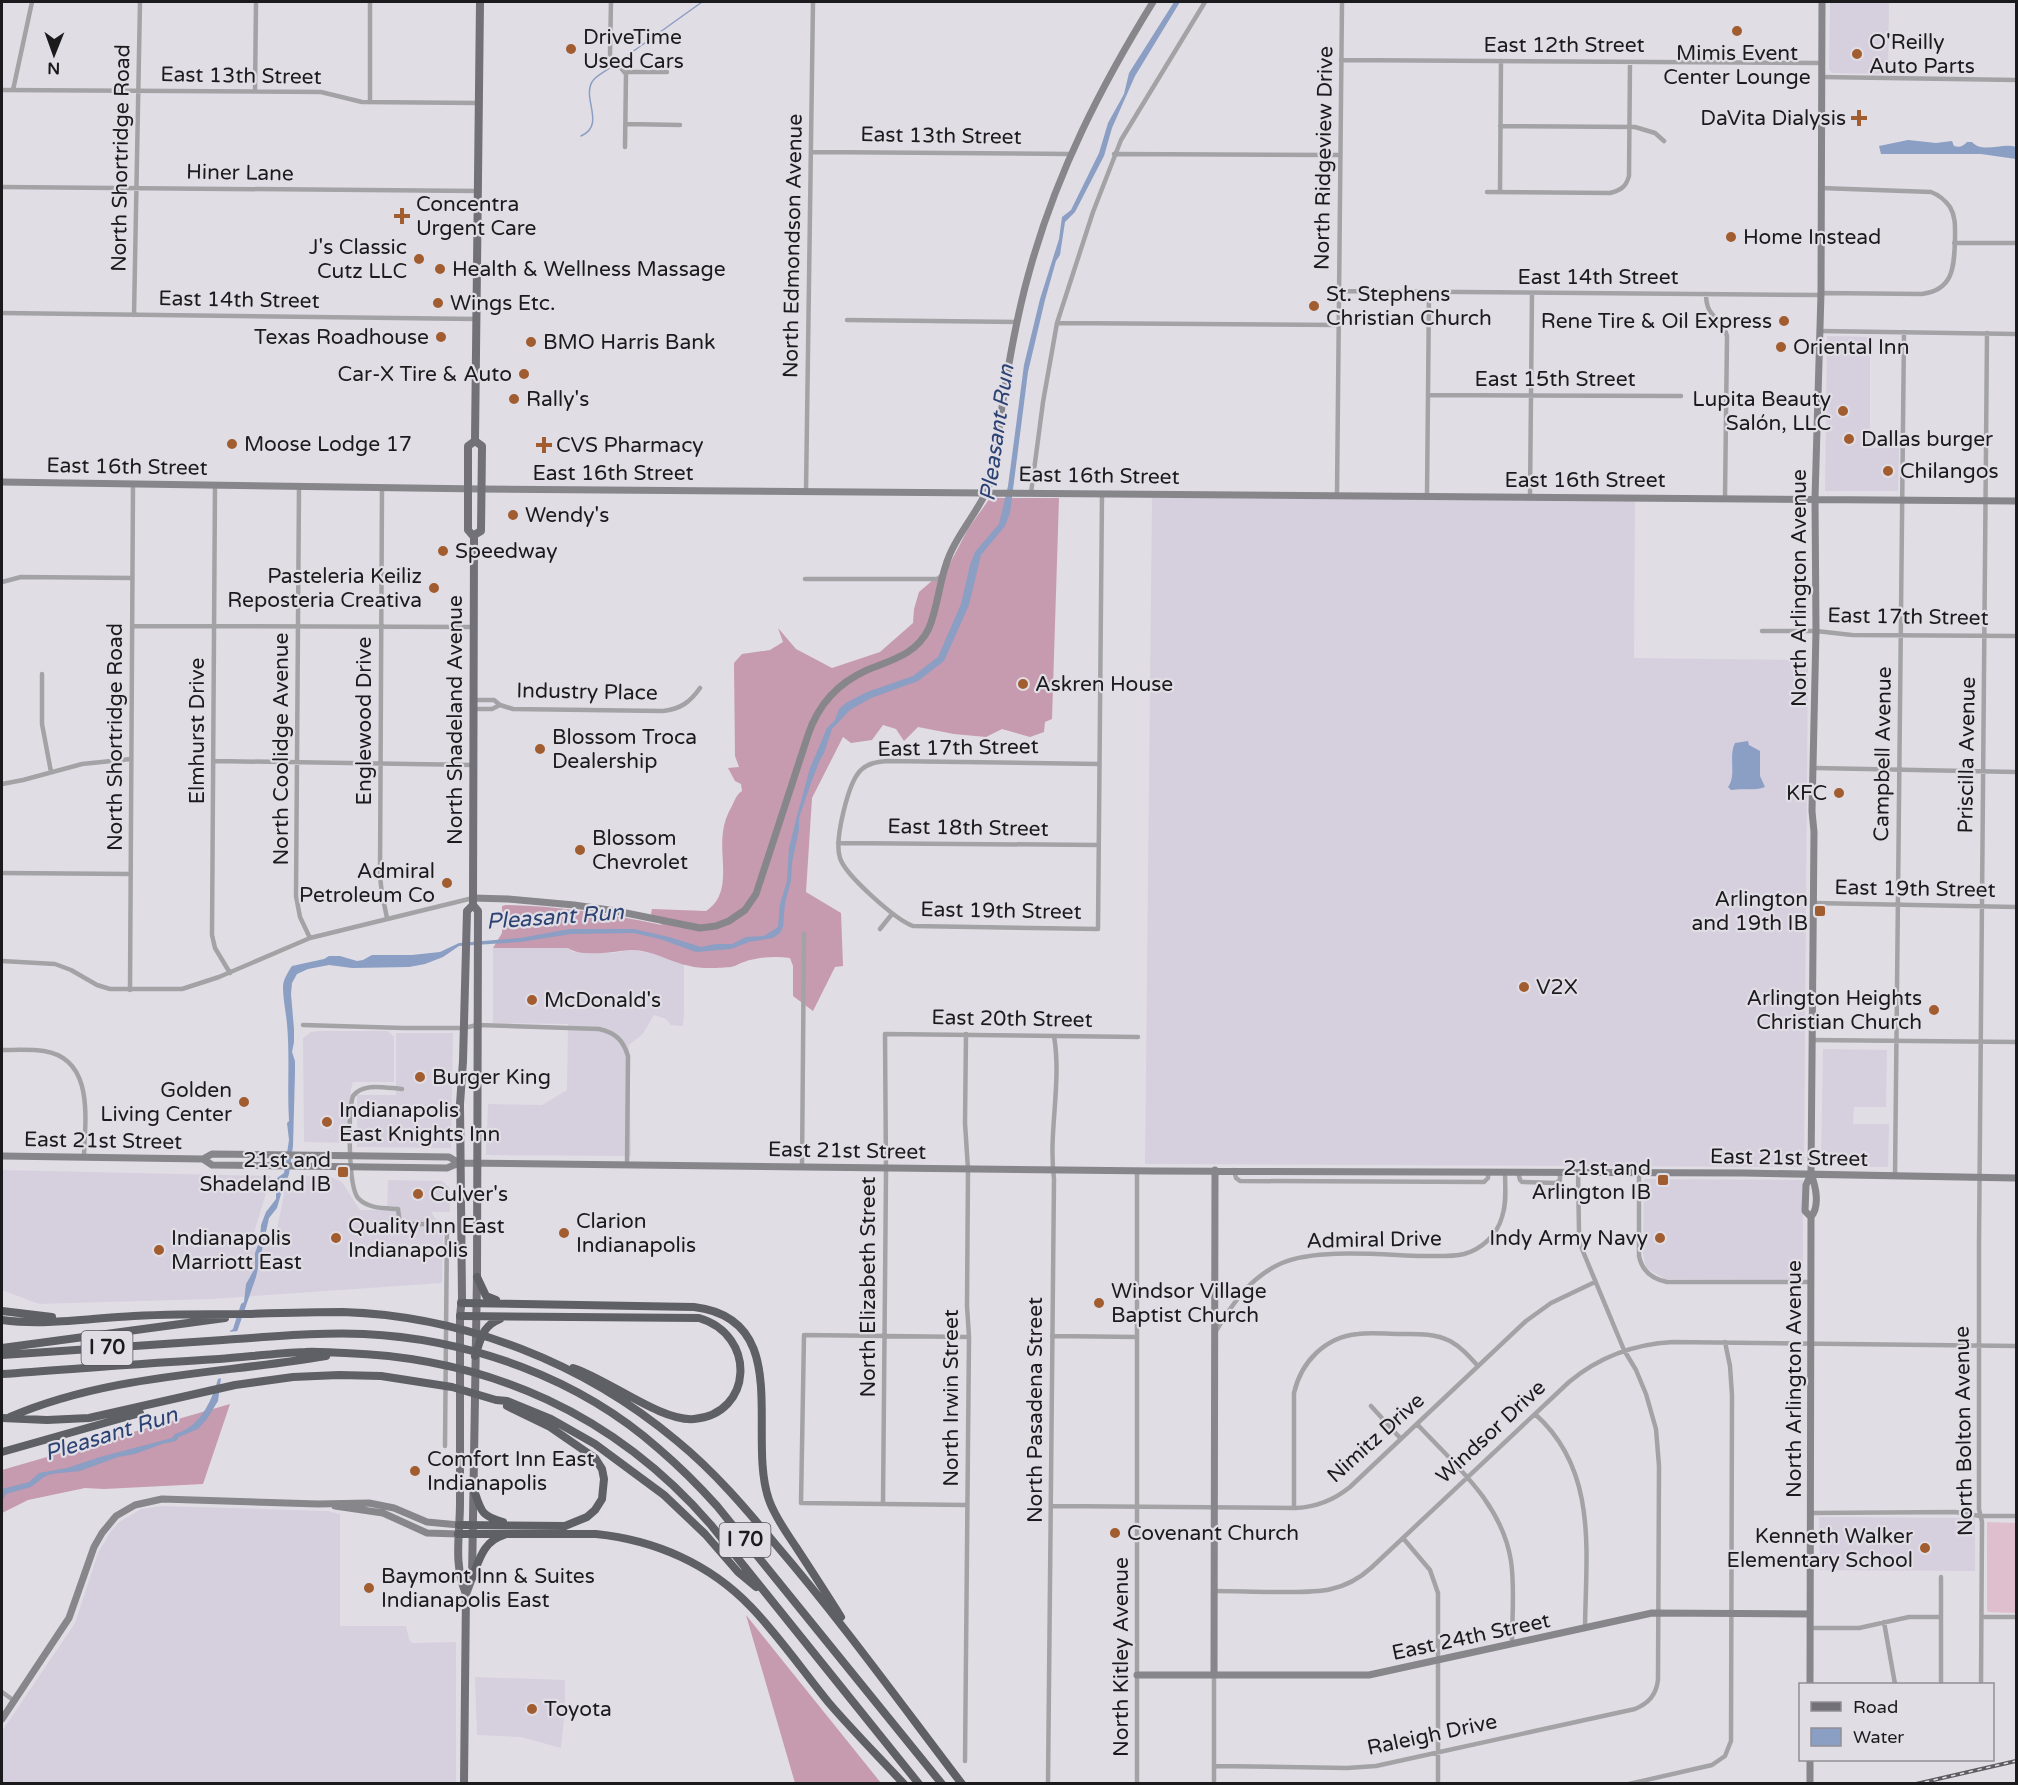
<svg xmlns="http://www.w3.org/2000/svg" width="2018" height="1785" font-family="'Varela Round',sans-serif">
<rect width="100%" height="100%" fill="#e1dde5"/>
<!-- built -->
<path fill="#d6d0de" d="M1830,2h59l-1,72 -56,-1 -3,-3z
M1827,336l43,1v111h29l-1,43h-73z
M1152,498l483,2 -1,158 174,2 -4,507 -659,-3z
M493,948h75l5,4h12l28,1 19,-3 18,2 34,12v49l-1,13 -12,-1 -5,-6 -12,-4 -11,19 -14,11 2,111 -145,-1 2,-51 54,1 25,-15 1,-66 -75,-1z
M319,1031h69l6,6v45h-41l-2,7 -3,54 -44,-1 -1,-104 8,-6z
M396,1033h57l-2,115 -94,-1v-52h39z
M1823,1049l64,1 -1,57h-32l-1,18 1,-1h35l-1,43h-35v-5h-32z
M2,1170l269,6 -17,57 21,6 10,-50 19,-3 1,-10h23l14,6 18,28h27l1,-30 54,1 8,7v24h-19l12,18 -1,53 -231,16 -172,5 -37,-14z
M1644,1179l159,1v100l-138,-1 -19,-11 -3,-15z
M162,1506l166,5 12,3v112h66l3,13 3,4 44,-1v141h-454v-52l73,-108 23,-70 13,-22 8,-9 22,-13z
M1819,1517l156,1v53l-155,-1z
M475,1677l90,3v29l-4,39 -40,-11 -44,-2z"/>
<!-- green -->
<path fill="#dfbfcd" d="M1987,1522l29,1v90l-28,-1 -1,-3z"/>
<!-- forest -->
<path fill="#c69aaf" d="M990,498h69l-7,221 -7,3 -1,10 -14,5 -28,-8 -16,8 -32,-3 -36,-7 -14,14 -8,-12 -13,-4 -11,15 -21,3 -8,-6 -31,61 -6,94 35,21 2,53 -8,1 -22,44 -20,-15v-30l-3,-8c-15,-2 -32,-1 -46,4 -4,1 -8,4 -13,5 -10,1 -32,2 -41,-1 -21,-4 -37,-16 -58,-16 -17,1 -50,8 -64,-2h-75l9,-15v-27l4,-1c53,1 104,9 156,20l-11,-11 1,-5 54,2c27,-17 13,-53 17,-79 1,-9 4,-18 9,-26 3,-6 4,-11 10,-15l-1,-7 -6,-3 -7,-13 11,-1 -4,-11 -1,-93 8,-9 28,-4 13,-8 -5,-14 18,21 36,19 48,-16 33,-29 1,-14 5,-17 29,-25 20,-38z
M230,1404l-27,80 -99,5 -19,-1 -57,12 -26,13v-43z
M746,1615l135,168h-86z"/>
<!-- water -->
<path fill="#8b9ec3" d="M1174,2h6l-45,74 -23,52 -8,28 -29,56 -10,10 -5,33 -4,6 -11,39 -17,72 -18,141 -5,13 -24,29 -12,50 -25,56 -26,20 -47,17 -21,12 -18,19 -8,24 -4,7 -9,23 -12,35v11l-7,34 -1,18 -6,22 -2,24 -3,6 -7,5 -24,4 -18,7 -35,3 -36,-13 -26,-6 -63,1 -51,8 -61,4 -16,11 -18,7 -16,3 -57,1 -23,-3 -21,4 -11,5 -5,9 -1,11 3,35v13l-2,10 3,9v11l-2,74 -4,28 -4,11 -6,5 2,4 -4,14 -8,10 -13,59 -35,101 -3,23 -11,18 -9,10 -19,8 -3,4 -14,3 -27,10 -17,3 -38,14 -29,3 -7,3 -13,10 -25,7 -4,8v-13l27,-7 10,-9 28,-5 33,-11 72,-19 3,-4c41,-12 45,-68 55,-103l3,-2 8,-25 3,-2 2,-18 9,-16v-15l5,-13 1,-15 5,-13 10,-13v-9l3,-7 -2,-5 7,-5 5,-33 -2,-17 2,-2c-2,-32 1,-64 -2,-97 -1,-12 -4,-24 -4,-37 0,-7 5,-15 9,-21l32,-7 5,-3h11l17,5 6,-1 9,-5h40l28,-3 19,-9 61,-5 50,-9h64l35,8 32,10 15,-3h16l14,-7 18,-1 14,-9 2,-23 7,-23 2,-33 8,-32 13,-48 17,-40 8,-8 4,-11 7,-6 21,-11 46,-16 25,-19 23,-53 9,-39 5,-13 24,-28 9,-38 16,-121 16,-66 19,-60 3,-22 9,-7 28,-57 9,-30 16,-29 5,-21z
M1908,140l28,3 16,-2 2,5c6,2 9,0 13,-4h5c11,12 31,0 44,5v12l-35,-5h-100l-2,-8z
M1748,741l1,4 11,6v25l5,11c-10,4 -23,1 -34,3l-3,-3c9,-12 0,-30 7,-44z"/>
<!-- pier -->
<path fill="#e1dde5" d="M239,1331l-14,47 -11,1 12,-47z"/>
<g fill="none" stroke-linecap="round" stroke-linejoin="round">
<!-- stream -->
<path stroke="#8b9ec3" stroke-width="1.5" d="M621,60l81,-58
M581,136c25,-11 1,-37 11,-54 3,-6 14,-11 19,-15"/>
<!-- street -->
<path stroke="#a3a3a6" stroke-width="4.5" d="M611,2l-1,53 16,19 -1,73
M1341,60l481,3
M625,72h42
M1822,77l194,3
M2,90l319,2 41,10 117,1
M13,90l19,-88
M255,91l1,-89
M370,102v-100
M626,124l54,1
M1500,126l135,1 20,6 9,8
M811,152l259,2
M1114,154l226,1
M2,187l476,4
M1487,192l123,1c11,-3 16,-6 19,-17l1,-114
M1500,192l1,-131
M1954,243h62
M1339,291l482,4
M1821,293l101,1c32,-4 32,-28 33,-54 0,-12 1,-23 -5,-33 -5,-7 -11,-12 -19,-15l-110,-4
M1706,294c0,26 16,21 21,42l-2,161
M2,313l474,6
M134,315l6,-313
M847,320l170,2
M1057,323l282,2
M1820,331l196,3
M1428,395l253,1
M215,485l-3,450 3,13 15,25
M299,486l-3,410 4,21 10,21
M382,487l-2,389 2,18 5,24
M806,491l7,-489
M1031,493l12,-91 14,-79 36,-111 28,-72 84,-138
M1337,495l5,-493
M1427,495l2,-203
M1530,496l2,-203
M805,579h137
M2,582l19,-5 111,1
M132,626l342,1
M1762,631h54l36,4 164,1
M42,674v50l9,48
M474,700h20l6,5 13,4 150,2c18,-2 27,-9 37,-23
M474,709h18l8,-4
M214,761l259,4
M1815,768l201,4
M2,784l21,-4 59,-16 49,-5
M838,843l260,2
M2,873l128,1
M1813,903l203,4
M880,929l12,-15
M1098,929l-185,-3c-17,-6 -68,-51 -73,-68 -6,-17 8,-76 21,-88 7,-7 16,-8 26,-9l212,3
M1098,929l4,-435
M2,961l53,3 16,6 26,15 13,4h72l37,-12 91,-39 163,-40
M130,990l3,-506
M303,1025l100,3h61l13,-3 122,4c17,4 24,11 29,27l-1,109
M1812,1040l204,2
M2,1050c13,0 28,-1 42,1 51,8 41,69 40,106
M402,1089c-16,-1 -39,-7 -49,7 -5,16 -5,90 5,102 10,11 26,10 40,11l2,15h47l-2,222
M802,1167l2,-233
M1234,1170l2,8 4,3 244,1 4,-4v-6
M1518,1172l2,8 2,2 34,1 4,-3v-8
M1639,1173v83c3,15 13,23 28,26h143
M1895,1176l9,-844
M1216,1331c17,-28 34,-54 66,-68 36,-15 100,-8 141,-7 13,0 28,1 41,-2 18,-5 33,-19 38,-37 5,-14 3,-30 3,-45
M1052,1336l85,1
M1371,1406l30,33
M1535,1414c63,56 51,137 50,213
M1417,1424c38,41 85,79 94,137 4,27 1,56 1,83
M883,1504l3,-330 -1,-140 253,3
M967,1505l-166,-2 3,-168 165,2
M1051,1506l245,2c21,-1 38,-8 54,-21l176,-166 25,-18 44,-21
M1294,1508v-115c7,-31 31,-56 64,-59 13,-2 28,0 42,0 17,0 34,-1 50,7 11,6 19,15 28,25
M1810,1513l145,-1 25,4h36
M1403,1538l27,32 8,23v191
M1215,1591c20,0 40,1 60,1 38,0 66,3 96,-24l198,-186c30,-25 65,-38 104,-40l343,4
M1982,1617h34
M1884,1622l11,62
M1810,1628h49l50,-11h32
M1941,1684v-107
M1981,1684l1,-162 -3,-13v-267l8,-909
M2,1692l11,8
M965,1761l4,-424 -2,-31 1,-137 -3,-46 1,-89
M1214,1766l133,2 29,-2 259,-57c14,-6 21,-14 23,-29l1,-214 -3,-37 -10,-35 -10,-24 -12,-20 -42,-101 -3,-18 -1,-59
M1048,1784l6,-605c-6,-47 8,-96 0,-143
M1137,1784v-614
M1214,1784v-109
M1629,1784l83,-19 13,-9 6,-15 1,-346 -2,-29 -5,-24"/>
<!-- secondary -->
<path stroke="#86868b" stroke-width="7" d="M2,482l479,7 1535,12
M473,898l35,1 66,6 42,6 84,17 16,-2 13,-5 16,-11 11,-16 52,-159c10,-30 30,-52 59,-65 25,-10 50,-16 62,-42 10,-24 10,-50 21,-74 10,-24 33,-49 40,-71 8,-24 8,-52 12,-76 7,-47 15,-93 28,-138 27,-97 71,-183 123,-267
M2,1156l201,3 9,6 235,3 12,-5 696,8 589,2 272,5
M203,1159l9,-5 237,3 10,6
M1811,1217l-6,-6 1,-26 5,-11
M335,1506l48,7 44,20 31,1
M1137,1675h232l283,-62 158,1
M1214,1675l1,-505
M1810,1684l1,-467c9,-11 5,-30 0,-43l3,-342 -2,-21 4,-180 -1,-133 6,-205 1,-291
M2,1719l67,-101 25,-71 8,-14 14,-17 19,-11 27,-6 156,5 51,-1 25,5 33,14 32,3
M1810,1784v-24"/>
<!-- primary -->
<path stroke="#717177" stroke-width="8" d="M475,441l5,-439
M474,535l7,-4 1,-85 -7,-5
M466,1594c-13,-32 -6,-58 -6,-91 0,-62 0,-125 0,-187l2,-18 -2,-194 3,-43 4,-150 6,-6
M464,1784l2,-190 6,-16 5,-301 1,-366 -5,-6 1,-368 -6,-7v-84l7,-5"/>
<!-- highway -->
<path stroke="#5f5f66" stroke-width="8" d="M477,1277l9,19 10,4
M461,1303l233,4c101,12 52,128 75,193 6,17 17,32 27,47 15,23 30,46 45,70
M2,1311l50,6
M460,1316l239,2c58,17 54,96 -5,101 -33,3 -86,-40 -121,-51
M2,1320c43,6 89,-2 132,-4 37,-2 74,-2 110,-2 33,-1 66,-2 99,-2 122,4 241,51 334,129 38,31 69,68 100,105 65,76 124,158 185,238
M2,1348l223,-30
M2,1355c73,-5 147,-10 221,-15 47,-3 94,-8 141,-6 106,5 215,44 295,115 21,18 40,37 58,57l225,278
M475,1356c6,-17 7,-30 25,-37
M2,1374c72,-5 144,-11 217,-15 28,-2 57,-6 86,-7 13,-1 27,1 40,1 146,5 271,62 366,172l208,259
M10,1417c100,-43 211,-43 316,-61
M2,1418l45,2 42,-2 146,-33 58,-8 46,-2 42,1 71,11 44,13 11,1 44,18 44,25 69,51 41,39 33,38 18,15
M2,1452l138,-39
M474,1490c7,21 7,26 29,32
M459,1525l106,1 22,-9 8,-7 7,-11 2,-20 -2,-10 -7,-11 -45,-31 -43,-21
M458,1534h138c59,6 114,30 155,73 28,29 52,64 78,96 24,28 50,54 75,81
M472,1578c7,-17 11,-37 32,-43"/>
<!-- rail casing -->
<g stroke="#5e5c60" stroke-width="4">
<path id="rail" d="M1916,1784l100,-23"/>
</g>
<!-- rail -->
<use href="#rail" stroke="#e1dde5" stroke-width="1.5" stroke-dasharray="4.5" stroke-linecap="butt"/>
</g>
<!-- markers -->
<g fill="#a15d2f" stroke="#e1dde5" stroke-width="2">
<circle cx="1737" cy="31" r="6"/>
<circle cx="571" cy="49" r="6"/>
<circle cx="1857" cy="54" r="6"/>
<path d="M1856 109h6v6h6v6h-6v6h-6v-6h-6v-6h6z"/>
<path d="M399 207h6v6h6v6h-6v6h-6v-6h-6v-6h6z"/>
<circle cx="1731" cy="237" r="6"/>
<circle cx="419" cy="259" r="6"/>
<circle cx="440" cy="269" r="6"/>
<circle cx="438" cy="303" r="6"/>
<circle cx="1314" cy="306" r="6"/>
<circle cx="1784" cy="321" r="6"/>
<circle cx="441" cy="337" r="6"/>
<circle cx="531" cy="342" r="6"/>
<circle cx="1781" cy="347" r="6"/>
<circle cx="524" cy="374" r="6"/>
<circle cx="514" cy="399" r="6"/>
<circle cx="1843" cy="411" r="6"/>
<circle cx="1849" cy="439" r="6"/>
<circle cx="232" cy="444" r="6"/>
<path d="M541 436h6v6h6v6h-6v6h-6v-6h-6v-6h6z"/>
<circle cx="1888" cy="471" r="6"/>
<circle cx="513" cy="515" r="6"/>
<circle cx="443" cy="551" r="6"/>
<circle cx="434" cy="588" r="6"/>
<circle cx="1023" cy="684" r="6"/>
<circle cx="540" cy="749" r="6"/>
<circle cx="1839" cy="793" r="6"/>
<circle cx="580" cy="850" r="6"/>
<circle cx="447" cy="883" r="6"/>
<rect x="1814" y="905" width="12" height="12" rx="3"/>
<circle cx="1524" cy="987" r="6"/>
<circle cx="532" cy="1000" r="6"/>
<circle cx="1934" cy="1010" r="6"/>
<circle cx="420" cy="1077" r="6"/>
<circle cx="244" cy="1102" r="6"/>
<circle cx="327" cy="1122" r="6"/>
<rect x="337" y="1166" width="12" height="12" rx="3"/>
<rect x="1657" y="1174" width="12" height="12" rx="3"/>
<circle cx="418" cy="1194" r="6"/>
<circle cx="564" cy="1233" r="6"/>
<circle cx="336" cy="1238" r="6"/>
<circle cx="1660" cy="1238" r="6"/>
<circle cx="159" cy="1250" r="6"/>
<circle cx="1099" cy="1303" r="6"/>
<circle cx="415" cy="1471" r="6"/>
<circle cx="1115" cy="1533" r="6"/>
<circle cx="1925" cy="1548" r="6"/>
<circle cx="369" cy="1588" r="6"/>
<circle cx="532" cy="1709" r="6"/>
</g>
<g text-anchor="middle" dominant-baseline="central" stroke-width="4.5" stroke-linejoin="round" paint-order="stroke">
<!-- shield labels -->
<g fill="#e1dde5" stroke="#565459" stroke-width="1.5">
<rect x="81.5" y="1331" width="51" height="34" rx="4.5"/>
<rect x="719.5" y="1523" width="51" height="34" rx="4.5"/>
</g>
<g font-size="20" font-weight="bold" fill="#1b1a1d">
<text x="107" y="1348">I 70</text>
<text x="745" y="1540">I 70</text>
</g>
<!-- poi labels -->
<g font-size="21" fill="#1b1a1d" stroke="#e1dde5" text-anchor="start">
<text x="583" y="37">DriveTime<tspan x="583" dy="24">Used Cars</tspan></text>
<text x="1869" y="42">O'Reilly<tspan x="1869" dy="24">Auto Parts</tspan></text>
<text x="1737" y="53" text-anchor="middle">Mimis Event<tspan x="1737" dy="24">Center Lounge</tspan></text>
<text x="1846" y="118" text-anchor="end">DaVita Dialysis</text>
<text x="416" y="204">Concentra<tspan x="416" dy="24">Urgent Care</tspan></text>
<text x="1743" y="237">Home Instead</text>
<text x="407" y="247" text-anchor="end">J's Classic<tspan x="407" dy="24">Cutz LLC</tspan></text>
<text x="452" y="269">Health &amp; Wellness Massage</text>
<text x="1326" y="294">St. Stephens<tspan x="1326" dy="24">Christian Church</tspan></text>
<text x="450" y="303">Wings Etc.</text>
<text x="1772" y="321" text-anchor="end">Rene Tire &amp; Oil Express</text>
<text x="429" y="337" text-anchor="end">Texas Roadhouse</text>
<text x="543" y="342">BMO Harris Bank</text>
<text x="1793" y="347">Oriental Inn</text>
<text x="512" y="374" text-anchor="end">Car-X Tire &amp; Auto</text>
<text x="526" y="399">Rally's</text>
<text x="1831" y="399" text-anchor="end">Lupita Beauty<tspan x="1831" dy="24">Salón, LLC</tspan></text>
<text x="1861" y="439">Dallas burger</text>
<text x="244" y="444">Moose Lodge 17</text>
<text x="556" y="445">CVS Pharmacy</text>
<text x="1900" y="471">Chilangos</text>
<text x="525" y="515">Wendy's</text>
<text x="455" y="551">Speedway</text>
<text x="422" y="576" text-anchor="end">Pasteleria Keiliz<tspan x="422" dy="24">Reposteria Creativa</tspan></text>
<text x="1035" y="684">Askren House</text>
<text x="552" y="737">Blossom Troca<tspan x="552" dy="24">Dealership</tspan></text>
<text x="1827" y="793" text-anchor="end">KFC</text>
<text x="592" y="838">Blossom<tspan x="592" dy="24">Chevrolet</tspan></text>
<text x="435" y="871" text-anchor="end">Admiral<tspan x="435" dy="24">Petroleum Co</tspan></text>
<text x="1808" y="899" text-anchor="end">Arlington<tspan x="1808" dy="24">and 19th IB</tspan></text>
<text x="1536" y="987">V2X</text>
<text x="1922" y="998" text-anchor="end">Arlington Heights<tspan x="1922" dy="24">Christian Church</tspan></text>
<text x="544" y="1000">McDonald's</text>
<text x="432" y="1077">Burger King</text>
<text x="232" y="1090" text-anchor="end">Golden<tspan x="232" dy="24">Living Center</tspan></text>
<text x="339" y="1110">Indianapolis<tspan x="339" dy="24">East Knights Inn</tspan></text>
<text x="331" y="1160" text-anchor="end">21st and<tspan x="331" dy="24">Shadeland IB</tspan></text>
<text x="1651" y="1168" text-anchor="end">21st and<tspan x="1651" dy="24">Arlington IB</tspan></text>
<text x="430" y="1194">Culver's</text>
<text x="576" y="1221">Clarion<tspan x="576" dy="24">Indianapolis</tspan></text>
<text x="348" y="1226">Quality Inn East<tspan x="348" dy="24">Indianapolis</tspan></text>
<text x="171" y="1238">Indianapolis<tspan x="171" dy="24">Marriott East</tspan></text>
<text x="1648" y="1238" text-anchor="end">Indy Army Navy</text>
<text x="1111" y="1291">Windsor Village<tspan x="1111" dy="24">Baptist Church</tspan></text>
<text x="427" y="1459">Comfort Inn East<tspan x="427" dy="24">Indianapolis</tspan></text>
<text x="1127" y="1533">Covenant Church</text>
<text x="1913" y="1536" text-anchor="end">Kenneth Walker<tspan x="1913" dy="24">Elementary School</tspan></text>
<text x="381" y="1576">Baymont Inn &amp; Suites<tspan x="381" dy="24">Indianapolis East</tspan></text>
<text x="544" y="1709">Toyota</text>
</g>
<!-- street labels -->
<g font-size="21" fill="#1b1a1d" stroke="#e1dde5">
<text x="1564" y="45">East 12th Street</text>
<text transform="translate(241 76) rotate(1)">East 13th Street</text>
<text transform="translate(941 136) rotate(1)">East 13th Street</text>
<text transform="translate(121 158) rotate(-89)">North Shortridge Road</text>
<text transform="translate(1324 158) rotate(-89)">North Ridgeview Drive</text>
<text transform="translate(240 173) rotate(1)">Hiner Lane</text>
<text transform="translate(793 246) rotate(-89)">North Edmondson Avenue</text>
<text x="1598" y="277">East 14th Street</text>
<text transform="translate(239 300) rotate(1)">East 14th Street</text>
<text x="1555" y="379">East 15th Street</text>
<text transform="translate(127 467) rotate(1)">East 16th Street</text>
<text x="613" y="473">East 16th Street</text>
<text transform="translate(1099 476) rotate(1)">East 16th Street</text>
<text x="1585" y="480">East 16th Street</text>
<text transform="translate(1799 588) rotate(-90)">North Arlington Avenue</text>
<text transform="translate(1908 617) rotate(1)">East 17th Street</text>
<text transform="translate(587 692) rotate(1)">Industry Place</text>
<text transform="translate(455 720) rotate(-90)">North Shadeland Avenue</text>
<text transform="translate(364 721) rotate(-90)">Englewood Drive</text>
<text transform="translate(197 731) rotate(-90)">Elmhurst Drive</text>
<text transform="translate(115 737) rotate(-90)">North Shortridge Road</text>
<text transform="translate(958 748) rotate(-1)">East 17th Street</text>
<text transform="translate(281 749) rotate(-90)">North Coolidge Avenue</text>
<text transform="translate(1883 754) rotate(-89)">Campbell Avenue</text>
<text transform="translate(1967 755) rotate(-89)">Priscilla Avenue</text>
<text transform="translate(968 828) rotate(1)">East 18th Street</text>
<text transform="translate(1915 889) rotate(1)">East 19th Street</text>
<text transform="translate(1001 911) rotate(1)">East 19th Street</text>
<text transform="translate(1012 1019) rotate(1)">East 20th Street</text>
<text transform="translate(103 1141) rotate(1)">East 21st Street</text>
<text transform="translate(847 1151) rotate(1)">East 21st Street</text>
<text transform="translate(1789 1158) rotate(1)">East 21st Street</text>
<text transform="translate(1374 1240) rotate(-1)">Admiral Drive</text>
<text transform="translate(868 1287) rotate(-90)">North Elizabeth Street</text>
<text transform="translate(1794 1379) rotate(-90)">North Arlington Avenue</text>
<text transform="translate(951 1398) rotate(-90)">North Irwin Street</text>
<text transform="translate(1035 1410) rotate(-90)">North Pasadena Street</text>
<text transform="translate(1964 1431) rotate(-91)">North Bolton Avenue</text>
<text transform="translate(1491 1432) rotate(-43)">Windsor Drive</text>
<text transform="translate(1376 1438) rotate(-42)">Nimitz Drive</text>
<text transform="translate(1471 1637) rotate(-12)">East 24th Street</text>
<text transform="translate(1121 1657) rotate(-90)">North Kitley Avenue</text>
<text transform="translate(1432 1735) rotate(-12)">Raleigh Drive</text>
</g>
<!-- water labels -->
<g font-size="22" font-style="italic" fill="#2b4273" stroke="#e1dde5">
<text transform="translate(997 433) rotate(-82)">Pleasant Run</text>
<text transform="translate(555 917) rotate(-4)">Pleasant Run</text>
<text transform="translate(111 1434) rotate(-17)">Pleasant Run</text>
</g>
</g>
<!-- border -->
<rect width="2018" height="1785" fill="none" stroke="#1b1a1d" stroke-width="6"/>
<!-- legend -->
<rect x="1799" y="1683" width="195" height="78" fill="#e1dde5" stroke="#928f95" stroke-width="1.5"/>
<rect x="1811" y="1702" width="30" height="9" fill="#717177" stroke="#928f95" stroke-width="1.5"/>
<text x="1853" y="1713" font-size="18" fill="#1b1a1d">Road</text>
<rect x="1811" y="1728" width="30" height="18" fill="#8b9ec3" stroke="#928f95" stroke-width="1.5"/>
<text x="1853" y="1743" font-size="18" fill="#1b1a1d">Water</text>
<!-- north arrow -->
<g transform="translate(54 54) rotate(181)" stroke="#e1dde5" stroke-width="4.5" paint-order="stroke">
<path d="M0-4.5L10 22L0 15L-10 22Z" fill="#1b1a1d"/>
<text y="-9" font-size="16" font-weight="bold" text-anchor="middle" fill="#1b1a1d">N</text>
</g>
</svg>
